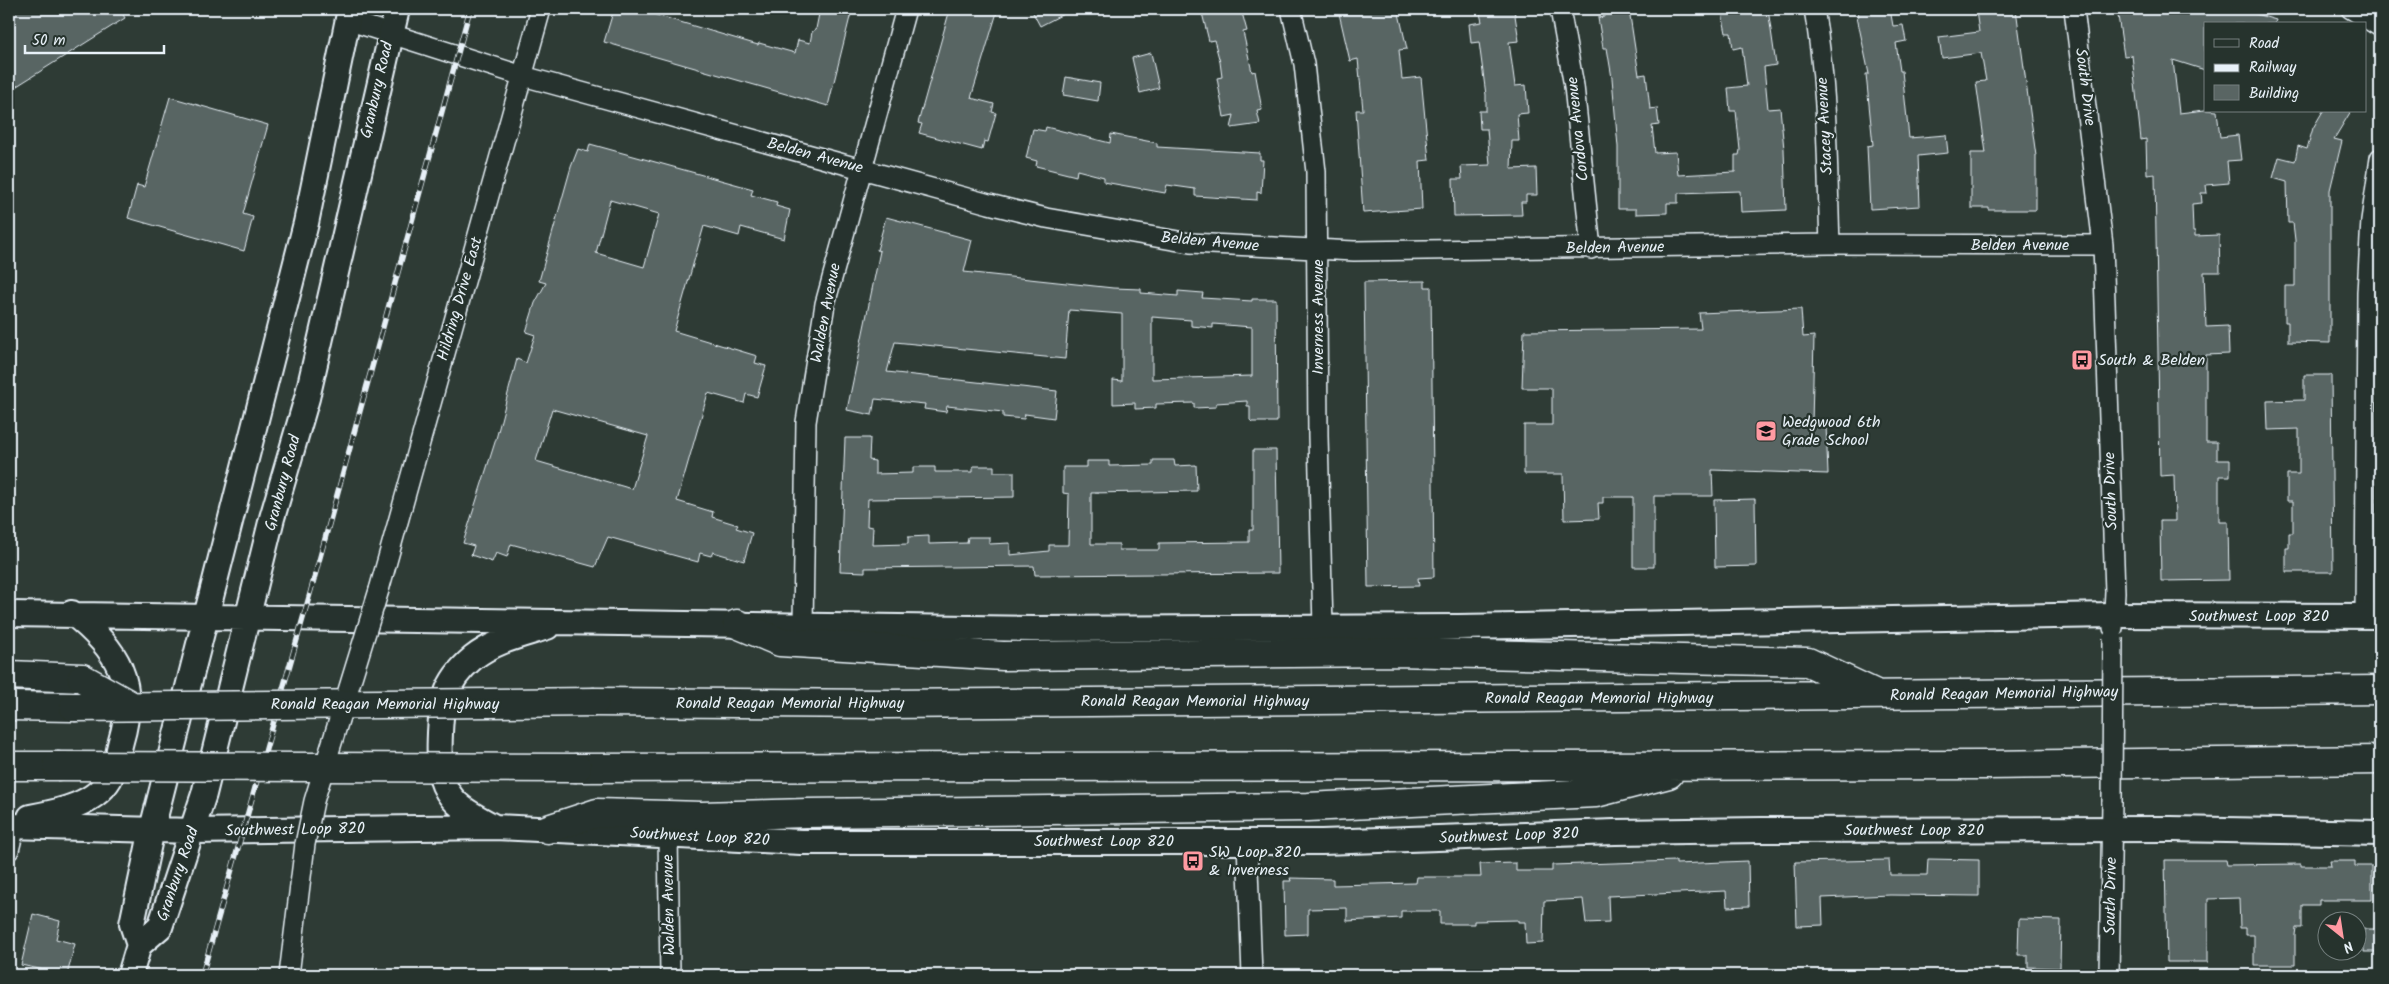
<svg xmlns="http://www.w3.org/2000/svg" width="2389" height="984" font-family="Kalam,sans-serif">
<rect width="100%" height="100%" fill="#2e3b35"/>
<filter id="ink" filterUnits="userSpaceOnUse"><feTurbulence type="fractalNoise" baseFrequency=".02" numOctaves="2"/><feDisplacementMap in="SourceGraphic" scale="10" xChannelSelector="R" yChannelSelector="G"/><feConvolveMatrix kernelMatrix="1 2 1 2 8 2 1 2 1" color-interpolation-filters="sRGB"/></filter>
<g filter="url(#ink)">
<!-- building -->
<path fill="#596563" stroke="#e8f1f8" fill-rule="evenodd" d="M9,9h111l5,9 -116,73z
M614,9h22l122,36 1,-2 36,10 3,-13 12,3 2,-11 4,-3 4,-20h32l-24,97 -224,-64z
M950,9h48l-27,89 23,6 -2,8 4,1 -8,29 -4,-1 -2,9 -63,-17 3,-9 -4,-1z
M1031,9h42l-33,17z
M1201,9h40l6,22 -4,1 9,40 3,-1 7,39 -5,1 3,13 -29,4 3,-13 -10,2 -7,-39 5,-1 -2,-15 -6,-22 -5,1z
M1338,9h60l9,40 -8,1 3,29 19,-2 8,83 -9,1 2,48 -59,4 -7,-103h7l-5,-51 -8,2z
M1479,9h35l5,32 -10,1 6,44 11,-1 2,28 -11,1 2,27h-7l-1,28 25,-1 1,27h-11v7h-5l1,13 -68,1 -1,-37h9l-1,-13 29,-1 -3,-36h-7l-1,-18h7v-16l-7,-53 -8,1 -2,-19 13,-2z
M1603,9h26l10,66 7,-1 4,35 7,-1 2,17 -7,1 3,27 21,-1 2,23 57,-3v-17h4l1,-5 -4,-39h-6l-2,-23 19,-2 -5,-39 -9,2 -2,-16h-5l-4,-20 46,-4 8,56 -12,2 4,42 12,-1 4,41 2,61 -45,2 -1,-21 -62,2v10h-11v10l-31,1v-5h-18v-62l-6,-69 -5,-30h-4l-5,-30 6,-1z
M1857,9h33l3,17 10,-1 3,16 -10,2 4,28h2l7,67 37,-3 2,18 -30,3 2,50 -50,3 -3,-63 6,-1 -7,-71h3l-12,-57 2,-1z
M1990,9h26l20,147v54h-47v-2h-18v-55h15l-10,-71 10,-1 -5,-28 -39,5 -3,-21 40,-5 -3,-21z
M2117,9h122l37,11 -1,4h-70v46l-32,-10 6,53 26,-3 12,1 3,26 18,-2 3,25 -14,1 2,22 -23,2 1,8h-6l1,10 -10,1 1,27h2v5l24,-1 1,37h-16l2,55 22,-1 1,28 -23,1v87h11v18h13v16h-11v46h9l1,58 -68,1 -1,-60h15l-1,-46 -14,1 -5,-302 -8,1 -1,-36 -5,1 -9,-85 -8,1z
M1151,53l8,35 -19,5 -8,-35z
M1066,77l34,6 -2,18 -35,-6z
M170,97l98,28 -25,89 10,3 -9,34 -116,-33 9,-33 7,2z
M2323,111h28l-17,28 8,2 -12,49v153l-42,-1v-20h-3v-36h10v-46l-2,-17h-5l-1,-41 -14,-4 6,-21 16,4 3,-15 9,3 6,-21z
M1046,127l64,16 1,-9 46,9v4l103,6v7h3l-2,33 -4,-1v8l-62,-4v-7l-28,-4 -2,8 -61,-11v-5l-27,-7 -1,6 -40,-10 1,-5 -11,-3 7,-29 12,2z
M590,144l163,45 -2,6 26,7 -1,4 14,4 -6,29 -43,-12 -2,9 -35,-10 -30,105 83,25 -2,7 11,3 -9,31 -11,-3 -2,9 -36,-10 -31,108 36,11 -1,5 26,8 -2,3 16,5 -8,28 -31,-9 -2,4 -11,-3 -2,9 -90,-25 -13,30 -84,-23 -4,13 -11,-4 -4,9 -21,-7 3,-9 -11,-3 33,-104 21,-80 9,4 9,-28 -9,-3 9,-29 11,-20 -7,-2 32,-114 7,-18 10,3zM610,200l49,14 -15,53 -48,-14zM552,409l96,27 -16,53 -96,-28z
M886,217l86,23 -8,32 149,16 28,1v4l37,3v-5l25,2 -1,5 50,3v-2h24l1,123h-25l-2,-2v-14h-3v-5l-31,2v4l-22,1v-5l-38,1v4l-21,1v-6l-22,1v-24l9,1v-67l-53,-4 -4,49 -170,-17 -8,30 170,19 -3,27 -29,-4 -1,5 -21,-2v-5l-56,-6 -1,6 -22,-3 1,-5 -50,-5 -3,16 -25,-5 33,-159 -3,-1zM1152,317l39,3v6l22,2v-4l39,3v49l-100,3z
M1425,281v6h6l3,290 -16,1 1,8 -51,1 -4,-305z
M1801,309l2,28 11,-1 -2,88 14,1 2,49 -116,-4 1,26h-59v71h-21v-70h-30v6h-5l1,16 -35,1 -1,-46h-39v-49h28v-37h-30l2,-57 177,-2 -2,-16z
M2304,375h27l2,197h-47v-24h3v-15h4v-32h-6v-27h12v-45l-31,1 -1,-29 37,-1z
M845,438h25l-1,22 6,1v13l38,-1v-6h22v5h38v-6h21v6h20v25l-146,2 -1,27 6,1 -1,18 36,-1v-7l21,-1v8l38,-1 1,-6h21v7l21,-1v12l39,-4v-6h19l1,-51 -6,-1v-26h24v-6h22v5l44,-1v-5h21l1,6 21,-1 1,26 -106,2v51h28v6h40v-7l90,-1v-12h4v-80h23l2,123 -243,2 -1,-9 -169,2v4l-25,-1z
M1755,499l1,67 -41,1 -1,-67z
M1928,859l51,1v36l-89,-1 -68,3 1,27 -26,1 -2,-64 94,-2 1,15h37z
M2165,860h61l1,5 74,-1v2h30l-1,-5h25v5h17v34h-53v5h-17v23h-6l-1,7v30h-41v-30h-8v-7h-6l-1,-30 -31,1v63h-41z
M1676,861v3l72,-3 1,45 -22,1 -1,-16 -118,5 1,26 -23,1 -3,-24 -39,2 -1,42 -17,1 -1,-22h-7v-2l-44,1v3h-34v-13h-39v7l-54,3v-13l-39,1v25l-23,1 -1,-54h7l-1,-3 43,1v6l83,-2 1,-6h64l-1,-13 36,-1v8h36v-6z
M33,914l27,7 -4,18 19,5 -8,31 -46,-10z
M2019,919l42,1 -1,48 -32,-1v-12h-10z
M2364,929h16v23h-16z"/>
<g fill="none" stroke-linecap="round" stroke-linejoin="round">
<!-- minor casing -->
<g stroke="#e8f1f8" stroke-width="22">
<path id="minor" d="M1291,9l13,55 12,108 2,264 5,191
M1560,9l14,77 17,163
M1814,9c14,77 13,157 16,235
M2074,9l29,236 12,347 -2,36
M2351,9l29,18
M347,20l176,56 466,128 57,14 144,25 164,8 476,-7 273,1
M379,590l162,-581
M2365,616l2,-323 4,-73 9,-62
M803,625l3,-203 19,-118 81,-295
M668,835l2,140
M1247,842l5,133
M9,850l6,-24
M289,975l16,-131
M2109,975l3,-173"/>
</g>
<!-- major casing -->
<g stroke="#e8f1f8" stroke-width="28">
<path id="major" d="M9,614l1024,15 425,-2 655,-12 267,1
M30,817c28,-5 69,-13 82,-43 5,-10 6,-22 9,-33 17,-58 -3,-92 -49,-128
M9,826l185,5 301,-4 306,15h521l293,-10 146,-2 410,-1 209,4
M493,826c-20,-11 -39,-19 -49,-41 -7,-15 -5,-75 2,-90 5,-15 15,-27 27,-37 21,-17 49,-23 74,-31
M139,945l21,-18 44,-133 68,-276 35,-120 90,-389
M130,975l9,-30 -7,-21 20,-95 154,-606 44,-214"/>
</g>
<!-- highway casing -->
<g stroke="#e8f1f8" stroke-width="31">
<path id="highway" d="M737,624l43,18 223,14 393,-4 412,10 66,31
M9,675l73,3
M595,702l293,2 1492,-14
M9,706l65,1
M9,766h48
M577,768l1410,-3 393,-5
M548,829l49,-16 105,3 105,-3 501,-6 288,-14 73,-19"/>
</g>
<!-- minor -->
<use href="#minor" stroke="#26332d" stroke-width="19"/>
<!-- major -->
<use href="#major" stroke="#26332d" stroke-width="24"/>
<!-- highway -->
<use href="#highway" stroke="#26332d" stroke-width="28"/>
<!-- rail casing -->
<g stroke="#e8f1f8" stroke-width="5.5">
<path id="rail" d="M202,975l109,-385 159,-581"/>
</g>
<!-- rail -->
<use href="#rail" stroke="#26332d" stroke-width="4" stroke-dasharray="11" stroke-linecap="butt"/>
<!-- minor-bridge casing -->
<g stroke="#e8f1f8" stroke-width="22" stroke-linecap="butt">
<path id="minor-bridge" d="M2112,802l1,-164
M305,844l9,-43 65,-211"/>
</g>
<!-- highway-bridge casing -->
<g stroke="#e8f1f8" stroke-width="31" stroke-linecap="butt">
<path id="highway-bridge" d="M82,678l48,27
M74,707l521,-5
M57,766l520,2"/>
</g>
<!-- minor-bridge -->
<use href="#minor-bridge" stroke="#26332d" stroke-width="19"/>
<!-- highway-bridge -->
<use href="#highway-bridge" stroke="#26332d" stroke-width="28"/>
</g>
</g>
<!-- icons -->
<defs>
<g id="bus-square" transform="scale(1.125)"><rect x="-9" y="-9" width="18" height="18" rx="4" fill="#ff9aa2" stroke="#26332d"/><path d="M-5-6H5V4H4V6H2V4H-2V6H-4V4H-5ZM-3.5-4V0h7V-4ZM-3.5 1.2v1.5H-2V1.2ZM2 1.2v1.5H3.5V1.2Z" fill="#111"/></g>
<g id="school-square" transform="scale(1.125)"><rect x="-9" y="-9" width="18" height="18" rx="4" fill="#ff9aa2" stroke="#26332d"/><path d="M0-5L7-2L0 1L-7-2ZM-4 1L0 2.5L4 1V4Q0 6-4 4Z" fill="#111"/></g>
</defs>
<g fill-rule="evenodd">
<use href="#bus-square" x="2082" y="360"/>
<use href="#school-square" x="1766" y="431"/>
<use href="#bus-square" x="1193" y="861"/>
</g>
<g text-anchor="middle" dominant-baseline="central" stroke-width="4.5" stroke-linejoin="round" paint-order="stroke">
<!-- street labels -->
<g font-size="16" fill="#e8f1f8" stroke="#26332d">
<text transform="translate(2085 87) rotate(83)">South Drive</text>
<text transform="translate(377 90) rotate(-77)">Granbury Road</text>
<text transform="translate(1825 126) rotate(-93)">Stacey Avenue</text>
<text transform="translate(1578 129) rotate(-96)">Cordova Avenue</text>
<text transform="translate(815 156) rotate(15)">Belden Avenue</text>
<text transform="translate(1210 242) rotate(5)">Belden Avenue</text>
<text x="2020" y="245">Belden Avenue</text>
<text transform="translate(1615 248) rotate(-1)">Belden Avenue</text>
<text transform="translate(460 299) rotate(-74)">Hildring Drive East</text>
<text transform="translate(826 313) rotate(-79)">Walden Avenue</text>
<text transform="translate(1318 317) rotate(-90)">Inverness Avenue</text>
<text transform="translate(283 483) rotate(-75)">Granbury Road</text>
<text transform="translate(2111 491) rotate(-92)">South Drive</text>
<text x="2259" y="616">Southwest Loop 820</text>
<text transform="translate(2004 694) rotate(-1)">Ronald Reagan Memorial Highway</text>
<text x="1599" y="698">Ronald Reagan Memorial Highway</text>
<text x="1195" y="701">Ronald Reagan Memorial Highway</text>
<text x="790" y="703">Ronald Reagan Memorial Highway</text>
<text x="385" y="704">Ronald Reagan Memorial Highway</text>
<text transform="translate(295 830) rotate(-1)">Southwest Loop 820</text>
<text x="1914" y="830">Southwest Loop 820</text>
<text transform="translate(1509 836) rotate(-2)">Southwest Loop 820</text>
<text transform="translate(700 837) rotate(3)">Southwest Loop 820</text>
<text x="1104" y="841">Southwest Loop 820</text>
<text transform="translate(178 874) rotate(-71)">Granbury Road</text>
<text transform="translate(2111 896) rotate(-89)">South Drive</text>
<text transform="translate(669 905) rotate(-91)">Walden Avenue</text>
</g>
<!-- poi labels -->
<g font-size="16" fill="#e8f1f8" stroke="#26332d" text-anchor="start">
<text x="2098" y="360">South &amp; Belden</text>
<text x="1782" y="422">Wedgwood 6th<tspan x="1782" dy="18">Grade School</tspan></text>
<text x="1209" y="852">SW Loop 820<tspan x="1209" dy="18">&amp; Inverness</tspan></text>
</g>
</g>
<!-- margin -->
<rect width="2389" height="984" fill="none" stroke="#26332d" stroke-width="30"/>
<rect x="15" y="15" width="2359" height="954" fill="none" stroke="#e8f1f8" stroke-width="2" filter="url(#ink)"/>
<!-- legend -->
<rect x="2204" y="22" width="162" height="90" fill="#26332d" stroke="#747f7e"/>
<rect x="2214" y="39" width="25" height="8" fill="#26332d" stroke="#747f7e"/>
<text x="2249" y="48" font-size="15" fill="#e8f1f8">Road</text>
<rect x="2214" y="64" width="25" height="8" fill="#e8f1f8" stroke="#747f7e"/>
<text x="2249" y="72" font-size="15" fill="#e8f1f8">Railway</text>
<rect x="2214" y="85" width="25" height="15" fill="#596563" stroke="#747f7e"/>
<text x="2249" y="98" font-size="15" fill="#e8f1f8">Building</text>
<!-- north arrow -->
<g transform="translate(2342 936) rotate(150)"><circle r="24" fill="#26332d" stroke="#747f7e"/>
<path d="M0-4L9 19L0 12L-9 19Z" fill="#ff9aa2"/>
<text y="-8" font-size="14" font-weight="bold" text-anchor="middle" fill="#e8f1f8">N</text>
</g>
<!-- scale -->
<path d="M25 45v8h139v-8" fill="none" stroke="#e8f1f8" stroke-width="2.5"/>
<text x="32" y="45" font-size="15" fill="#e8f1f8" stroke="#26332d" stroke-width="4" paint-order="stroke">50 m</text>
</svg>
